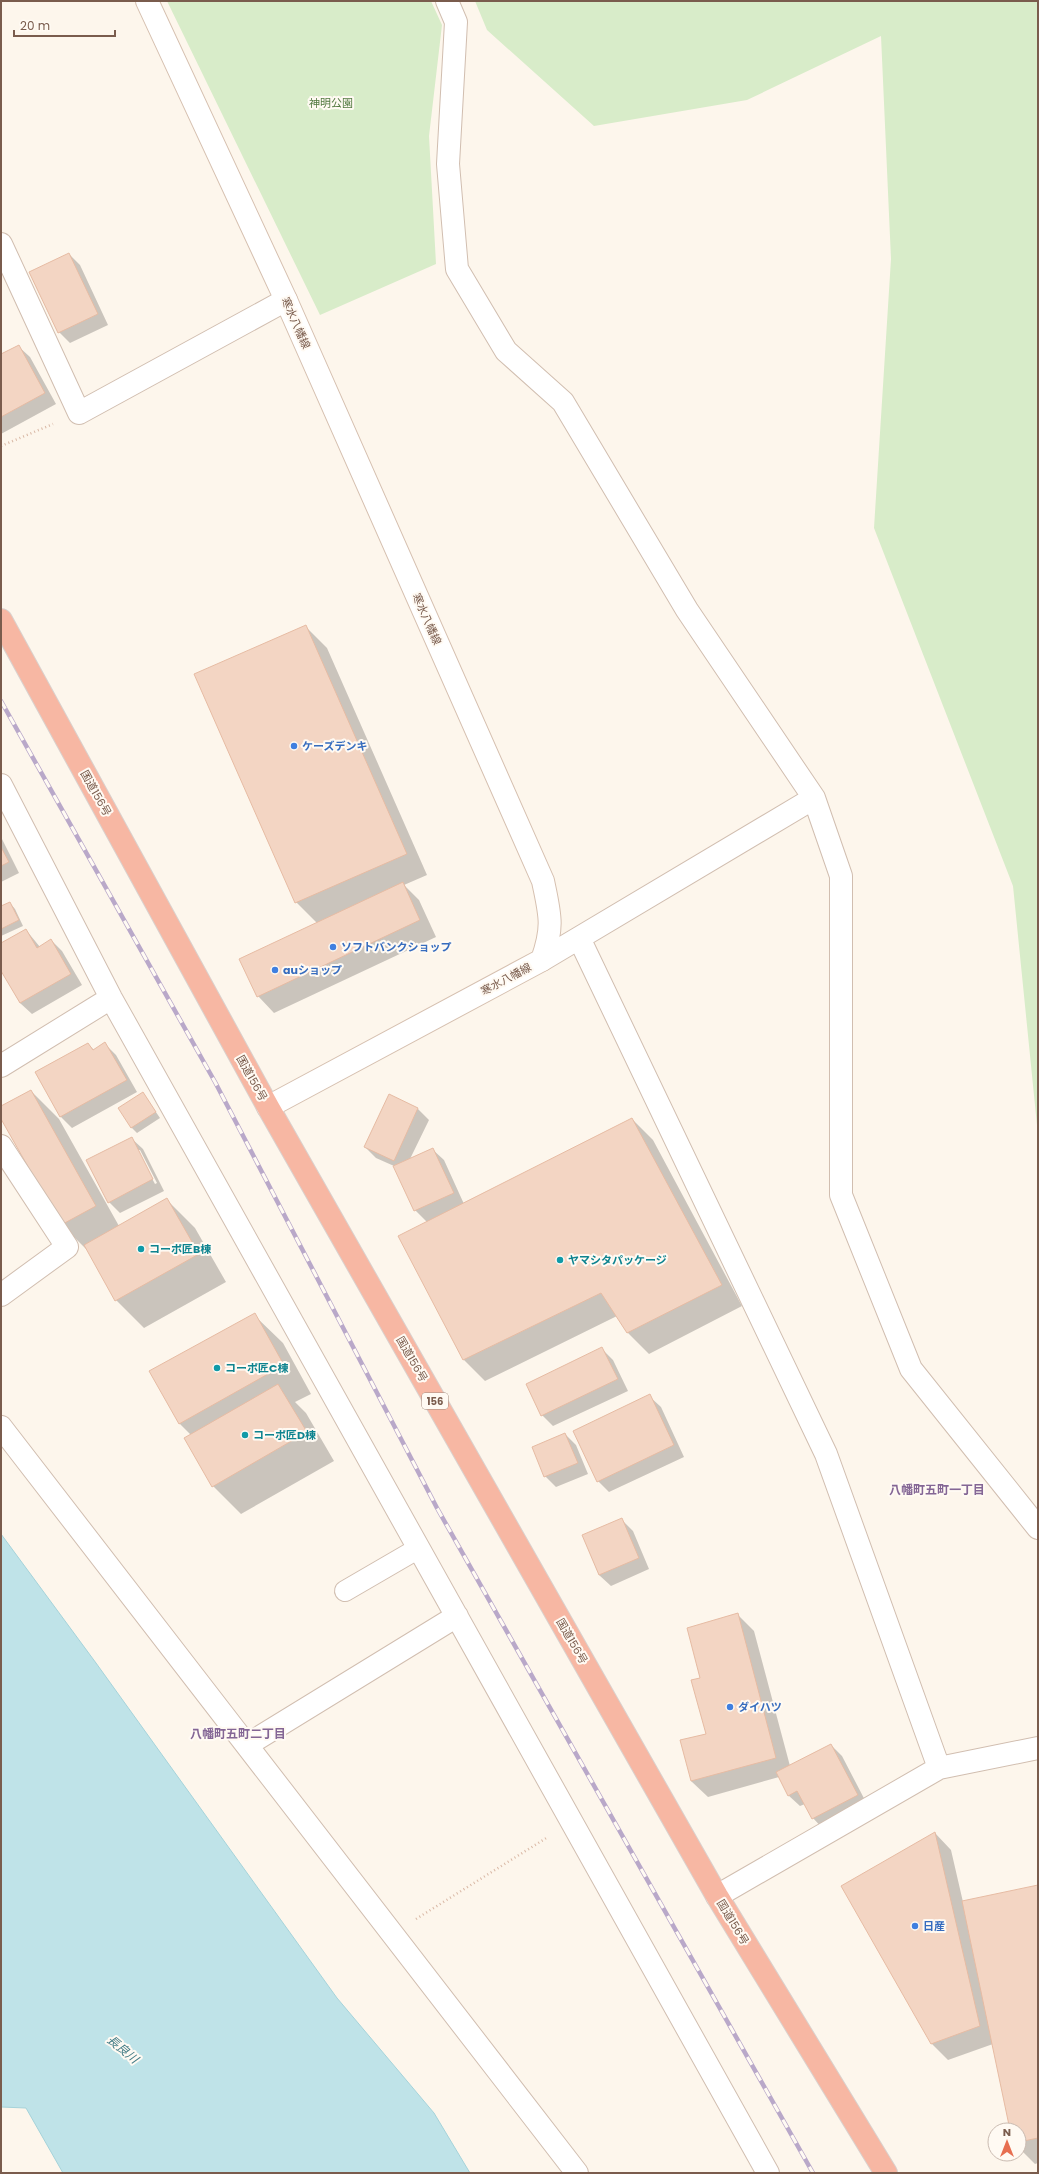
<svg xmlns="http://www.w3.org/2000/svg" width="1039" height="2174" font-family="Poppins,'Noto Sans JP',sans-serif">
<rect width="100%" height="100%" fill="#fdf6ec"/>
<!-- green -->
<path fill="#d8ecc9" d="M167,1h264l11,24 -13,111 7,128 -116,51z
M475,1h563v1134l-25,-249 -139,-358 17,-269 -10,-223 -134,64 -153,26 -107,-96z"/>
<!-- water -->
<path fill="#bfe3e8" stroke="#a5d3da" d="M1,1534l95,129 241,335 97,115 36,60h-407l-37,-65 -25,-1z"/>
<!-- shadow -->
<path fill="#0003" fill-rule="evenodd" d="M69,254l11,11 28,60 -38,18 -11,-11z
M18,346l12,11 26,47 -55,30v-78z
M306,627l21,21 100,227 -23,10 15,15 17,37 -162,76 -16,-17 59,-73 -21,-21z
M1,837l18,36 -18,9z
M10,903l5,6 8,17 -22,10v-29z
M26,930l14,17 11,-7 11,11 20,34 -50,29 -12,-11 -19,-34v-25z
M88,1044l6,6 11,-6 11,11 21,37 -65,36 -11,-11 -25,-44z
M31,1091l28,28 60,107 47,-27 29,29 31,54 -82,46 -28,-28 -27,-48 -28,-28 -60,-107v-10z
M143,1093l17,25 -23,15 -6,-6z
M418,1109l11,11 -19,39 22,-10 12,11 20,44 168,-85 21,21 89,166 -93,48 -21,-21 -11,-17 -132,65 -21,-21 -37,-138 -12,-12 -21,-44 -18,-8 -11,-11z
M131,1138l12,11 21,42 -44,22 -11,-11zM137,1150h3l17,33 -2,1z
M254,1315l29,28 28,51 -16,8 11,11 28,48 -93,53 -28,-28 -22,-51 -12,-12z
M602,1349l11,11 15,31 -75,35 -11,-11z
M649,1396l12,11 23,50 -75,35 -11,-11z
M565,1434l11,11 12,29 -32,13 -11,-11z
M622,1520l11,11 16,38 -38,17 -12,-11 -16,-39z
M738,1615l16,16 36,135 41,-21 11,11 26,50 -44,24 -11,-12 -8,-14 -5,2 -12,-11 -9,-18 -71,20 -17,-16 16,-46 -6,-57z
M935,1833l16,17 12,52 75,-16v277l-3,1 -16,-16v-18h-8l-18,-86 -45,16 -17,-17z"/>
<!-- building -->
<path fill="#f3d5c3" stroke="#e6bba3" d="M69,253l29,61 -40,19 -29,-61z
M19,345l26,48 -44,24v-63z
M306,625l101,229 -112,49 -101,-229z
M1,847l8,15 -8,4z
M403,882l17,38 -163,77 -18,-38z
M10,902l9,18 -18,9v-23z
M26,929l11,19 14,-9 20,35 -51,29 -19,-32v-28z
M105,1042l22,38 -67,37 -25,-45 53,-29 5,7z
M31,1090l65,116 -35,19 -60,-106v-13z
M143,1092l13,20 -25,16 -13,-20z
M389,1094l29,14 -24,53 -30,-14z
M632,1118l90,167 -95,48 -26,-40 -138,67 -65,-124z
M132,1137l21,42 -45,24 -22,-43z
M433,1148l21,45 -40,18 -21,-45z
M167,1198l32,56 -84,47 -31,-56z
M255,1313l29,52 -105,59 -30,-53z
M602,1347l16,32 -77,37 -15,-32z
M278,1384l29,48 -95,55 -28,-49z
M650,1394l24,51 -77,37 -24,-51z
M565,1433l13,30 -34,14 -12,-30z
M622,1518l17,40 -40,17 -17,-40z
M738,1613l38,145 -85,23 -11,-41 26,-6 -15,-54 9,-2 -13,-50z
M831,1744l27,51 -46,24 -15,-28 -9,5 -12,-24z
M935,1832l45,194 -49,18 -90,-158z
M1038,1885v253l-19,4v-12h-9l-48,-229z"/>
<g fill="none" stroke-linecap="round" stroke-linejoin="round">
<!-- lane casing -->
<g stroke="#d1beb0" stroke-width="22">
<path id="lane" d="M345,1591l74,-43"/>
</g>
<!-- street casing -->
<g stroke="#d1beb0" stroke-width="24">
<path id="street" d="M447,1l9,21 -8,142 9,105 49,82 57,51 124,208 127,188 27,78v319l70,174 127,159
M1,244l78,169 207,-113
M1,785l110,213 657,1175
M579,938l247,516 113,314
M542,960l272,-162
M1,1066l110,-68
M1,1146l66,101 -66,48
M1,1427l576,746
M247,1745l210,-129
M717,1896l222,-128 99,-20"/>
</g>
<!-- secondary casing -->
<g stroke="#d6c0b0" stroke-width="24">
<path id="secondary" d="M147,1l139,299 257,581c7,34 11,45 -1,79l-274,147"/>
</g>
<!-- highway casing -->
<g stroke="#dad1cd" stroke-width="24">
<path id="highway" d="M1,620l267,487 449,789 169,277"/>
</g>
<!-- path -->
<path stroke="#d9b8a5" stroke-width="2.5" stroke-dasharray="1 3" stroke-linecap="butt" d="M1,446l52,-22
M416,1919l132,-82"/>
<!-- lane -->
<use href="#lane" stroke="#fff" stroke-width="20"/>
<!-- street -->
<use href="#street" stroke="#fff" stroke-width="22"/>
<!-- secondary -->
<use href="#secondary" stroke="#fff" stroke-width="22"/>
<!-- highway -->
<use href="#highway" stroke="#f7b7a3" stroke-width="22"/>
<!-- rail casing -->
<g stroke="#b9a8c9" stroke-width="4.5">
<path id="rail" d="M1,701l214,381 222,426 376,665"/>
</g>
<!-- rail -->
<use href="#rail" stroke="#fffaf3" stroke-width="3" stroke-dasharray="9" stroke-linecap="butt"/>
</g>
<!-- markers -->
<g fill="#3f7fe0" stroke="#fffaf3" stroke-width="1.5">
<circle cx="294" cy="746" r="4"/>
<circle cx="333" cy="947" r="4"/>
<circle cx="275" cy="970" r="4"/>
<circle cx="730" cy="1707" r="4"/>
<circle cx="915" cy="1926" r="4"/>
</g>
<g fill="#0f9aa8" stroke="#fffaf3" stroke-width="1.5">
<circle cx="141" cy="1249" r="4"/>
<circle cx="560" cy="1260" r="4"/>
<circle cx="217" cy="1368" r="4"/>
<circle cx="245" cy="1435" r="4"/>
</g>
<g text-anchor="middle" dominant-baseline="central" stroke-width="4" stroke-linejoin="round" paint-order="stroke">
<!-- shield labels -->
<rect fill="#fffaf3" stroke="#a28b7f" stroke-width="1" x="422" y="1393" width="26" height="16" rx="3"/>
<g font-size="10" font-weight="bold" fill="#7a5c4d">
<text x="435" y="1401">156</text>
</g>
<!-- park labels -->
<g font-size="11" fill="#537a41" stroke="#fffaf3">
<text x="331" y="103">神明公園</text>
</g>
<!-- street labels -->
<g font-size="11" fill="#7a5c4d" stroke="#fffaf3">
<text transform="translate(296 323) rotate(66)">寒水八幡線</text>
<text transform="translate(427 619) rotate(66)">寒水八幡線</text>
<text transform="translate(96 793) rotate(61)">国道156号</text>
<text transform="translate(506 979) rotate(-28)">寒水八幡線</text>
<text transform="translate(252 1078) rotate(61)">国道156号</text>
<text transform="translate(412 1359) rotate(60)">国道156号</text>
<text transform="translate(572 1641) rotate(60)">国道156号</text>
<text transform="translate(733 1922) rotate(59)">国道156号</text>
</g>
<!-- shop labels -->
<g font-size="11" font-weight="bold" fill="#366cbe" stroke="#fffaf3" text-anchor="start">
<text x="302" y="746">ケーズデンキ</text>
<text x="341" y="947">ソフトバンクショップ</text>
<text x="283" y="970">auショップ</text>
<text x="738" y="1707">ダイハツ</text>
<text x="923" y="1926">日産</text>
</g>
<!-- culture labels -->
<g font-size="11" font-weight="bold" fill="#0d838f" stroke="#fffaf3" text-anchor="start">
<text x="149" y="1249">コーポ匠B棟</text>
<text x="568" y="1260">ヤマシタパッケージ</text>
<text x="225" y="1368">コーポ匠C棟</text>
<text x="253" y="1435">コーポ匠D棟</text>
</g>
<!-- neighbourhood labels -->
<g font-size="12" font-weight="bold" fill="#846695" stroke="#fffaf3">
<text x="937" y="1489">八幡町五町一丁目</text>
<text x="238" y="1733">八幡町五町二丁目</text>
</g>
<!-- water labels -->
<g font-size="12" font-style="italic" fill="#437c86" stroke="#fffaf3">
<text transform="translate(123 2049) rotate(40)">長良川</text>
</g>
</g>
<!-- border -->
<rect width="1039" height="2174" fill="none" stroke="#7a5c4d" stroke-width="4"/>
<!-- north arrow -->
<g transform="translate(1007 2142)"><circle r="19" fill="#fffaf3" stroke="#cabbb1"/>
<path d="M0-3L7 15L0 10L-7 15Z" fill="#e76f51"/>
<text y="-6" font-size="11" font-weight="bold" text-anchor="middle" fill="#7a5c4d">N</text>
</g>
<!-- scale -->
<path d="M14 30v6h101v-6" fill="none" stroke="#7a5c4d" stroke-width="2"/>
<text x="20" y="30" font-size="12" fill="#7a5c4d" stroke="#fffaf3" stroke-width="3" paint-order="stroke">20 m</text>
</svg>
